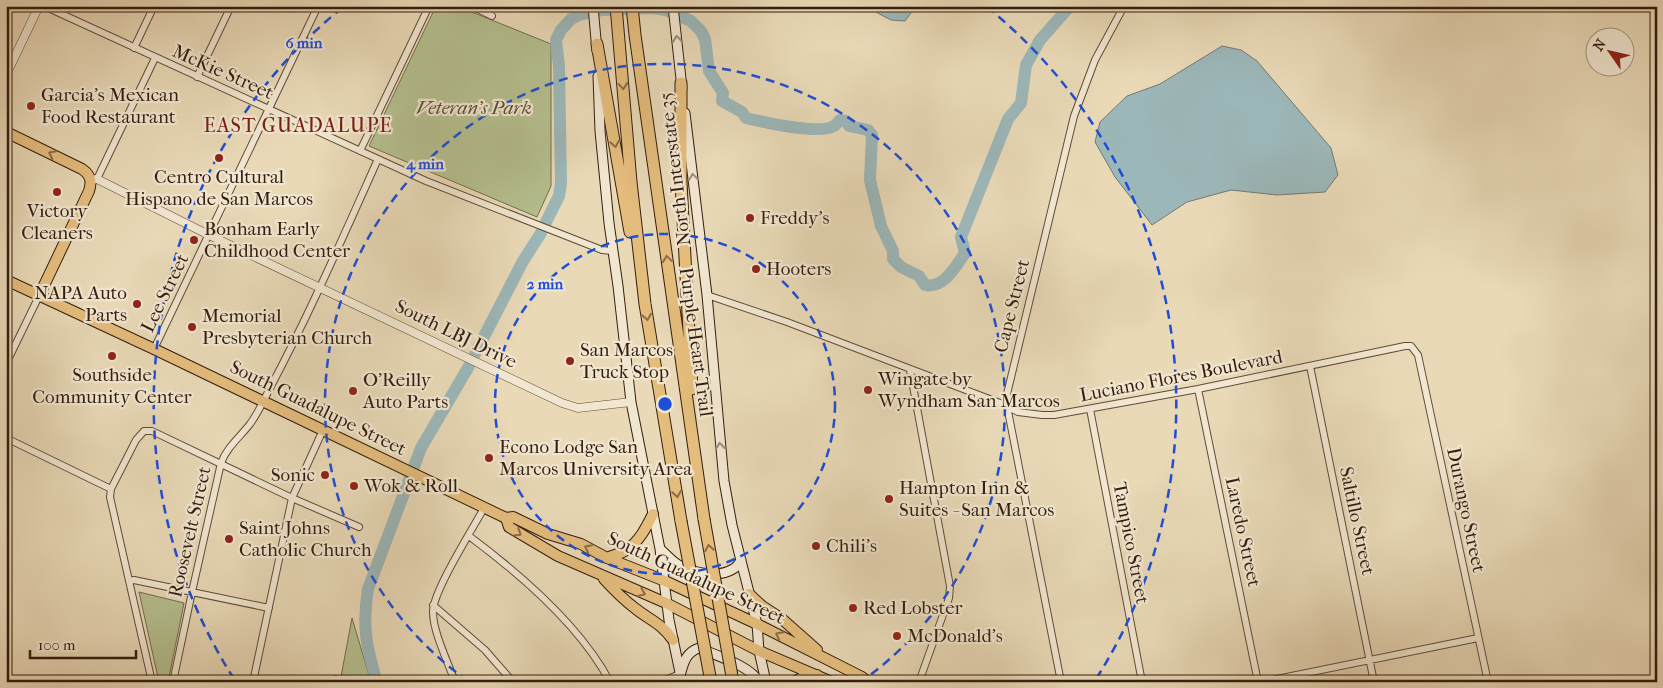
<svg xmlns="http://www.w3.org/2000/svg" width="1663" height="688" font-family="'IM FELL French Canon',serif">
<rect width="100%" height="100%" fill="#e9d9b7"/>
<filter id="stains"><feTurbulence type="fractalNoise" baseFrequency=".004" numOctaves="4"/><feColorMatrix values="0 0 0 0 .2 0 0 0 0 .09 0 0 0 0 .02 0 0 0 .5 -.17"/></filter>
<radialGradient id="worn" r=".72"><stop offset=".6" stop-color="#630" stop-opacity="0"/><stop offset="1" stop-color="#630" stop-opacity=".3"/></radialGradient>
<!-- green -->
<path fill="#b5bf8f" stroke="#746e4e" d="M436,6h21l94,38v142l-14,31 -168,-71z
M139,592l45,11 -16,79h-9z
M352,618l19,64h-31z"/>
<!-- water -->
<path fill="#9cb7b9" stroke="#727975" d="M864,6h52l-11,15 -14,-1z
M1222,46l19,4 16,11 74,87 7,27 -13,17 -48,3 -46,-5 -44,12 -35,23 -37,-48 -20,-35 5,-20 27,-26 33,-12z"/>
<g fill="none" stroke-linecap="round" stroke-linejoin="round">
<!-- river -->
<path stroke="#9cb7b9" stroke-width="12" d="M546,222l13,-26 2,-13 -2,-117 -3,-26 5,-10 10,-11 8,-4 24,-5 49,-2 14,2 25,11 10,10 4,8 4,32 14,22 -1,8 20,11 4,6c17,4 74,17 88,8 3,-2 4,-4 6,-6l6,1 3,5 19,4 4,5 -2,45 11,46 12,25v8l8,8 18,9 6,9c19,4 31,-19 40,-32l-4,-16 47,-118 13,-16 5,-38 14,-25 30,-34
M475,354l48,-93 18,-28
M377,682c-11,-35 -15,-57 -9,-93l53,-141 48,-82"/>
<!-- minor casing -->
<g stroke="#604c38" stroke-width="8">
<path id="minor" d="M44,6l382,175 176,69 10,1
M472,6l20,10
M134,48l20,-42
M197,77l34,-71
M360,151l69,-145
M97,179l58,-121
M707,295l80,27 213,81 18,9 24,3h12l144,-26 207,-43h6l7,9 70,327
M154,349l164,-343
M6,364l33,-68
M1310,366l64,316
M910,370l40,216 -1,12 -30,84
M1198,389l60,293
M1090,409l52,273
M6,438l105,51
M469,536c51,38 111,89 141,146
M129,581l5,-1 135,28
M433,605l52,45 28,32
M152,682l-42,-185 1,-8 25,-49 8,-9h8l140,67 67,29
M173,682l19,-90 29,-129c6,-16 19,-26 29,-39 8,-11 13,-22 19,-34 40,-75 74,-153 109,-231
M253,682l39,-184 31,-68
M334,682l1,-3
M455,682c-7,-20 -22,-50 -22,-70 -1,-19 40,-84 51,-104
M660,682l20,-8
M1061,682l-54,-276v-12l67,-278 21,-56 29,-54
M1262,682l216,-44"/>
</g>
<!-- tertiary casing -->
<g stroke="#604c38" stroke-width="9">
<path id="tertiary" d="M6,75l33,-69
M91,180l6,-1 112,56 353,168 16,5 53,-6"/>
</g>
<!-- secondary casing -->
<g stroke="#331d0e" stroke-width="11">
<path id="secondary" d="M593,6l4,45
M673,6l9,82
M598,76l2,55 9,92 9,63 13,116 29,147 9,71 13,62
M685,113l22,182 17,186 8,44 25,99 2,27 7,31
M660,549c7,6 13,14 22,18 15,6 37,11 51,2 4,-2 6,-5 8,-9
M681,672c3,-11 6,-20 18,-24 16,7 52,18 60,34"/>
</g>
<!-- primary casing -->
<g stroke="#331d0e" stroke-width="12">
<path id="primary" d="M6,132l76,37c9,6 10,13 7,22l-50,105
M6,280l148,69 352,169 7,-1 35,17 33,10 26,14 58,23 92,43 105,53 6,5
M506,518l3,9 49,29 108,47 93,48 73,31
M607,558c6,-3 14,-4 19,-8 13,-8 20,-22 27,-36
M604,579c10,11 20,21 32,30 14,11 26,15 37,31
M749,594l13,12 20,13 35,31
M794,682l9,-5 14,-2"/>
</g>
<!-- motorway casing -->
<g stroke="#331d0e" stroke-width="13">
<path id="motorway" d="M616,6l15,176 14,122 36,217
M632,6l3,29 69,484
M597,44l33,188
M681,83v99l11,207"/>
</g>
<!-- minor -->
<use href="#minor" stroke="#f1e6d0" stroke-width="6"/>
<!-- tertiary -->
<use href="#tertiary" stroke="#f1e6d0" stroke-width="8"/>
<!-- secondary -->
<use href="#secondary" stroke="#f1e6d0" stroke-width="9"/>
<!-- primary -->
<use href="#primary" stroke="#e4bc7c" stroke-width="10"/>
<!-- motorway -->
<use href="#motorway" stroke="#e4bc7c" stroke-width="11"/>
<!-- motorway-bridge casing -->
<g stroke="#331d0e" stroke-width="13" stroke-linecap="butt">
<path id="motorway-bridge" d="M704,519l29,163
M681,521l30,161"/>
</g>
<!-- motorway-bridge -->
<use href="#motorway-bridge" stroke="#e4bc7c" stroke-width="11"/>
</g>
<!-- one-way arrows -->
<defs><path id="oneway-chevron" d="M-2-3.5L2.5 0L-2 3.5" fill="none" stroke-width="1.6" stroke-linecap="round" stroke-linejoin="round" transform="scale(1.25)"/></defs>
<g stroke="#9c8c79">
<use href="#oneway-chevron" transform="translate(677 39) rotate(-96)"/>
<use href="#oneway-chevron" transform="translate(693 177) rotate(-97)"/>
<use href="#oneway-chevron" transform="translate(720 446) rotate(-96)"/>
</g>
<g stroke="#8c6c45">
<use href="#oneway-chevron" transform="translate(623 86) rotate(85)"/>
<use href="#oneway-chevron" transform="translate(615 144) rotate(80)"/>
<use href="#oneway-chevron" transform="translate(52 154) rotate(-153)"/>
<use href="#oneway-chevron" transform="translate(667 259) rotate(-98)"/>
<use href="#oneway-chevron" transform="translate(647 317) rotate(81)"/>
<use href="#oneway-chevron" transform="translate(677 494) rotate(81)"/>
<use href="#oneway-chevron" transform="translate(518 533) rotate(32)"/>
<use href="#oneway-chevron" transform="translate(588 548) rotate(-153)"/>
<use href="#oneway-chevron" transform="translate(709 548) rotate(-100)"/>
<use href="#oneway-chevron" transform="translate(642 593) rotate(23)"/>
<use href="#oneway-chevron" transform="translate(779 635) rotate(-153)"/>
</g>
<!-- distance rings -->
<g fill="none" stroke="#1d4ed8" stroke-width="2.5" stroke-dasharray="9 6">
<circle cx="665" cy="404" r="170"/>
<path d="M468 681A340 340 0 1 1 862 681"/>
<path d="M234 679A511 511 0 0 1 343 7M987 7A511 511 0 0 1 1096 679"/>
</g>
<!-- markers -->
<g fill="#8f2418" stroke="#f1e6d0" stroke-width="2">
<circle cx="31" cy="106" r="5"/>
<circle cx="219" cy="158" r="5"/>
<circle cx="57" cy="192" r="5"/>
<circle cx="750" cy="218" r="5"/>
<circle cx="194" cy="240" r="5"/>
<circle cx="756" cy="269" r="5"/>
<circle cx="137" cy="304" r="5"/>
<circle cx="192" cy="327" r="5"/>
<circle cx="112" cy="356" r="5"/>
<circle cx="570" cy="361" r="5"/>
<circle cx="868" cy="390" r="5"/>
<circle cx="353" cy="391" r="5"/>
<circle cx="489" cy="458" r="5"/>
<circle cx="325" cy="475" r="5"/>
<circle cx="354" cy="486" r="5"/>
<circle cx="889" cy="499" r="5"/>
<circle cx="229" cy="539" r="5"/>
<circle cx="816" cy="546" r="5"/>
<circle cx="853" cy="608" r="5"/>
<circle cx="897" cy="636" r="5"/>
</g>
<g text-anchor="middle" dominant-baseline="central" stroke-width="4.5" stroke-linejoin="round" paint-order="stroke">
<!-- street labels -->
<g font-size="19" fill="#331d0e" stroke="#f1e6d0">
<text transform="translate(223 72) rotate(24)">McKie Street</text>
<text transform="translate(675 169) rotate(-97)">North Interstate 35</text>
<text transform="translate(165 293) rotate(-64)">Lee Street</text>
<text transform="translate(1012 306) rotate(-76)">Cape Street</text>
<text transform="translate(456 334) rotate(26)">South LBJ Drive</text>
<text transform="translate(696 342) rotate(82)">Purple Heart Trail</text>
<text transform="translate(1181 376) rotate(-11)">Luciano Flores Boulevard</text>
<text transform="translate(318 408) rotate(26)">South Guadalupe Street</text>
<text transform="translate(1466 510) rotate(78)">Durango Street</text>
<text transform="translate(1357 521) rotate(78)">Saltillo Street</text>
<text transform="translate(190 532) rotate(-77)">Roosevelt Street</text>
<text transform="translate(1243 532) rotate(78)">Laredo Street</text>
<text transform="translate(1131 543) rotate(79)">Tampico Street</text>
<text transform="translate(696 578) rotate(25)">South Guadalupe Street</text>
</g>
<!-- poi labels -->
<g font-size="19" fill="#331d0e" stroke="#f1e6d0" text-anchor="start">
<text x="41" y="95">Garcia's Mexican<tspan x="41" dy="22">Food Restaurant</tspan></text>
<text x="219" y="177" text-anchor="middle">Centro Cultural<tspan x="219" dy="22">Hispano de San Marcos</tspan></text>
<text x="57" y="211" text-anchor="middle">Victory<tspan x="57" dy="22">Cleaners</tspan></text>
<text x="760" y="218">Freddy's</text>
<text x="204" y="229">Bonham Early<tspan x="204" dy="22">Childhood Center</tspan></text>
<text x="766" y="269">Hooters</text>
<text x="127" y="293" text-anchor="end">NAPA Auto<tspan x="127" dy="22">Parts</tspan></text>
<text x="202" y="316">Memorial<tspan x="202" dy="22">Presbyterian Church</tspan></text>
<text x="580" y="350">San Marcos<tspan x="580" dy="22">Truck Stop</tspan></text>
<text x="112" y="375" text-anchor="middle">Southside<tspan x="112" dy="22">Community Center</tspan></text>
<text x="878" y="379">Wingate by<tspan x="878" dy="22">Wyndham San Marcos</tspan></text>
<text x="363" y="380">O'Reilly<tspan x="363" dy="22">Auto Parts</tspan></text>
<text x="499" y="447">Econo Lodge San<tspan x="499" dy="22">Marcos University Area</tspan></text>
<text x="315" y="475" text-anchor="end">Sonic</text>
<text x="364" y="486">Wok &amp; Roll</text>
<text x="899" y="488">Hampton Inn &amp;<tspan x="899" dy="22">Suites - San Marcos</tspan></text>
<text x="239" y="528">Saint Johns<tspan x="239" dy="22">Catholic Church</tspan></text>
<text x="826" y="546">Chili's</text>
<text x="863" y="608">Red Lobster</text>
<text x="907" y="636">McDonald's</text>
</g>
<!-- park labels -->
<g font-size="19" font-style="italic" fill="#5a4e35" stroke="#f1e6d0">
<text x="474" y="108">Veteran's Park</text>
</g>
<!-- neighbourhood labels -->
<g font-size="20" letter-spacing="1" fill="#7a1f14" stroke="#f1e6d0">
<text x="298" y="125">EAST GUADALUPE</text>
</g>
</g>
<circle cx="665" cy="404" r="8" fill="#1d4ed8" stroke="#f1e6d0" stroke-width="2.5"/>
<g font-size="15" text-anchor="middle" font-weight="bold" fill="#1d4ed8" stroke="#f1e6d0" stroke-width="4.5" stroke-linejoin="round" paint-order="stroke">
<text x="304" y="48">6 min</text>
<text x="425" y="169">4 min</text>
<text x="545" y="289">2 min</text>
</g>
<!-- margin -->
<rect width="1663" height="688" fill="none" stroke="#e9d9b7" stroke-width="25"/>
<rect x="8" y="8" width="1648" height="673" fill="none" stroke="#331d0e" stroke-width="2.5"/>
<rect x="12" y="12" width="1638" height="663" fill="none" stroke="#331d0e"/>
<!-- north arrow -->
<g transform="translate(1610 52) rotate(304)"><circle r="24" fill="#f1e6d0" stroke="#a59682"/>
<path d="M0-4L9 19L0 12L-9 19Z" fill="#8f2418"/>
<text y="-8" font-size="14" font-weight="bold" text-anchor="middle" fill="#331d0e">N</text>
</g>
<!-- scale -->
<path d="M30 650v8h106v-8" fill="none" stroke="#331d0e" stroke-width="2.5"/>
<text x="38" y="650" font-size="15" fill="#331d0e" stroke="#f1e6d0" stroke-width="4" paint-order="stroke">100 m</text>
<rect width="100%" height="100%" filter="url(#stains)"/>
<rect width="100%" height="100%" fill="url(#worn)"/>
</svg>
